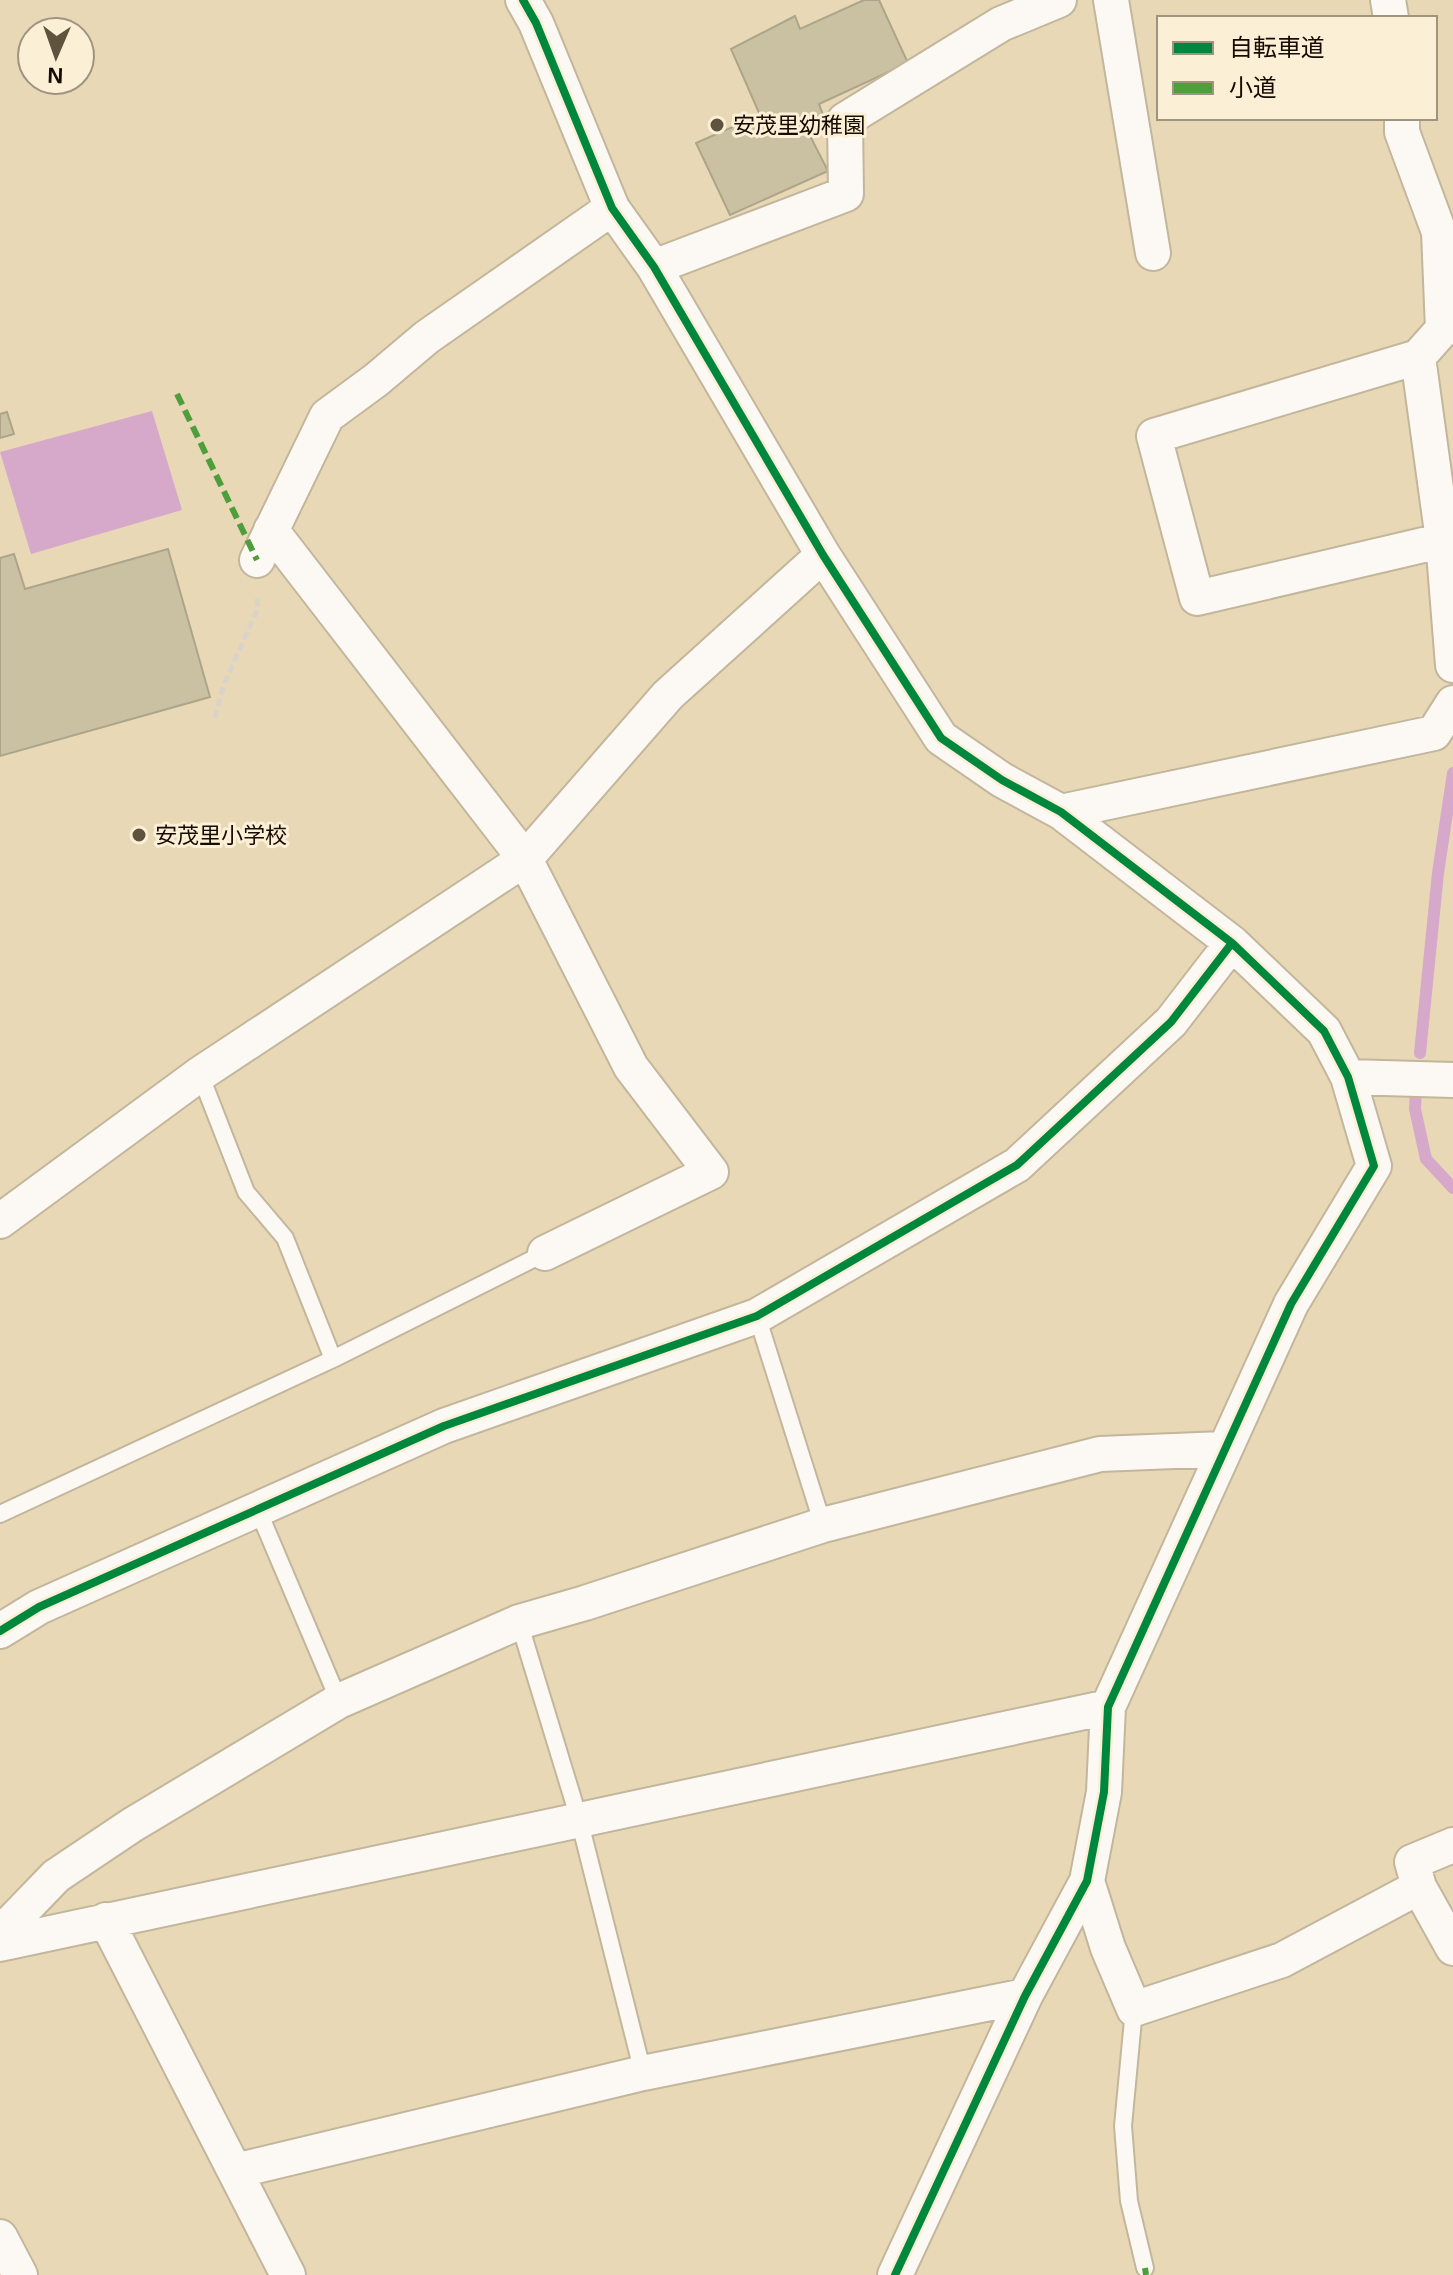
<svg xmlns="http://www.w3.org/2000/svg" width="1453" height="2275" font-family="Helvetica,'Noto Sans JP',sans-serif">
<rect width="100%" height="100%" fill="#e8d8b6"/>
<!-- water -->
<path fill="#d6a9ca" d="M152,411l30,99 -151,44 -31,-102z"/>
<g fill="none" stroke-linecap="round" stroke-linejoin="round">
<!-- stream -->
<path stroke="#d6a9ca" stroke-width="12" d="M1420,1053l18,-180 15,-100
M1416,1089l-1,20 11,50 27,29"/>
</g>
<!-- building -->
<path fill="#cac1a2" stroke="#ada589" stroke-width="2" d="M864,0h15l29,63 -89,41 4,11 -19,9 24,47 -98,44 -34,-72 64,-28 -29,-66 64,-33 5,13z
M7,412l7,22 -14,4v-24z
M168,549l42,148 -210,59v-198l14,-4 11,35z"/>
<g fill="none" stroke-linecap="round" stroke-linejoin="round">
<!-- service casing -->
<g stroke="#c2b69c" stroke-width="20">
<path id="service" d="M200,1074l46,118 39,46 48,121
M757,1316l66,209
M258,1510l81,191
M0,1514l333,-155 212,-106
M519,1622l60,197 64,254
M1134,2009l-11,117 6,75 16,67"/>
</g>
<!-- minor casing -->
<g stroke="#c2b69c" stroke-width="38">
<path id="minor" d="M523,0l13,23 76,185 42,59 169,288 118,183 61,42 59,32 171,131 92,88 24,46 26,89 -83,138 -183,403 -4,85 -17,89 -62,115 -130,279
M1111,0l42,253
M1388,0l3,18
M1402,118v14l37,100 4,97
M654,267l192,-73 -1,-74 156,-96 58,-24
M1453,327l-10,2 -25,28 -264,79 43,162 256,-60
M1418,357l25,183 10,125
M271,530l254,329 106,208 80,105 -166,81
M257,560l70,-144 49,-36 51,-43 185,-129
M1061,812l373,-79 19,-30
M1348,1077l105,3
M0,1221l200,-147 325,-215 143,-164 155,-140
M0,1631l39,-24 405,-181 313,-110 260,-151 154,-143 61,-79
M1453,1845l-41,17 7,25 34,61
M1087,1881l21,67 26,61 148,-49 137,-73
M106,1920l182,355
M0,1934l56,-58 76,-51 207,-124 180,-79 66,-19 238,-78 277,-71 123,-5
M0,1944l1108,-237
M235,2171l408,-98 382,-77
M0,2237l20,38"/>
</g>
<!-- path -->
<path stroke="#d9d3c9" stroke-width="5" stroke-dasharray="8 4" stroke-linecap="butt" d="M215,718l8,-31 35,-79 -1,-11"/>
<!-- service -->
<use href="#service" stroke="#fcf9f4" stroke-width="16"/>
<!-- minor -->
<use href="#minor" stroke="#fcf9f4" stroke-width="34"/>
<!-- quiet -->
<path stroke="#4e9f3c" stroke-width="6" stroke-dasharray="12 6" stroke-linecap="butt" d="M177,394l80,166
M1145,2268l1,7"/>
<!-- cycleway casing -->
<g stroke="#fbefd6" stroke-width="13">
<path id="cycleway" d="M523,0l13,23 76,185 42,59 169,288 118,183 61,42 59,32 171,131 92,88 24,46 26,89 -83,138 -183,403 -4,85 -17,89 -62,115 -130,279
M0,1631l39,-24 405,-181 313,-110 260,-151 154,-143 61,-79"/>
</g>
<!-- cycleway -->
<use href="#cycleway" stroke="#00873e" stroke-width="8"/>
</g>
<!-- markers -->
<g fill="#5f5340" stroke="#fbefd6" stroke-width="3">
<circle cx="717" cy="125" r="8"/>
<circle cx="139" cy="835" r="8"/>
</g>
<g text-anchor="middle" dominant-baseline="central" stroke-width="6" stroke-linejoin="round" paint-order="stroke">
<!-- poi labels -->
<g font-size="22" fill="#150b00" stroke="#fbefd6" text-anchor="start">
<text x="733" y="125">安茂里幼稚園</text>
<text x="155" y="835">安茂里小学校</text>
</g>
</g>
<!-- legend -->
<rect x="1157" y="16" width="280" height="104" fill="#fbefd6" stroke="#9f9480" stroke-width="2"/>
<rect x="1173" y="42" width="40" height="12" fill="#00873e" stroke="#9f9480" stroke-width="2"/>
<text x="1229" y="56" font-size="24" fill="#150b00">自転車道</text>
<rect x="1173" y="82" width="40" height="12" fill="#4e9f3c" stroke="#9f9480" stroke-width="2"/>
<text x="1229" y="96" font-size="24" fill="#150b00">小道</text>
<!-- north arrow -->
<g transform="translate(56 56) rotate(182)"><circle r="38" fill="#fbefd6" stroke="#9f9480" stroke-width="2"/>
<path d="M0-6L14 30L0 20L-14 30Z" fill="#5f5340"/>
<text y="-12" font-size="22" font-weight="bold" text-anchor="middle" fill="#150b00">N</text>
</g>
</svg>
